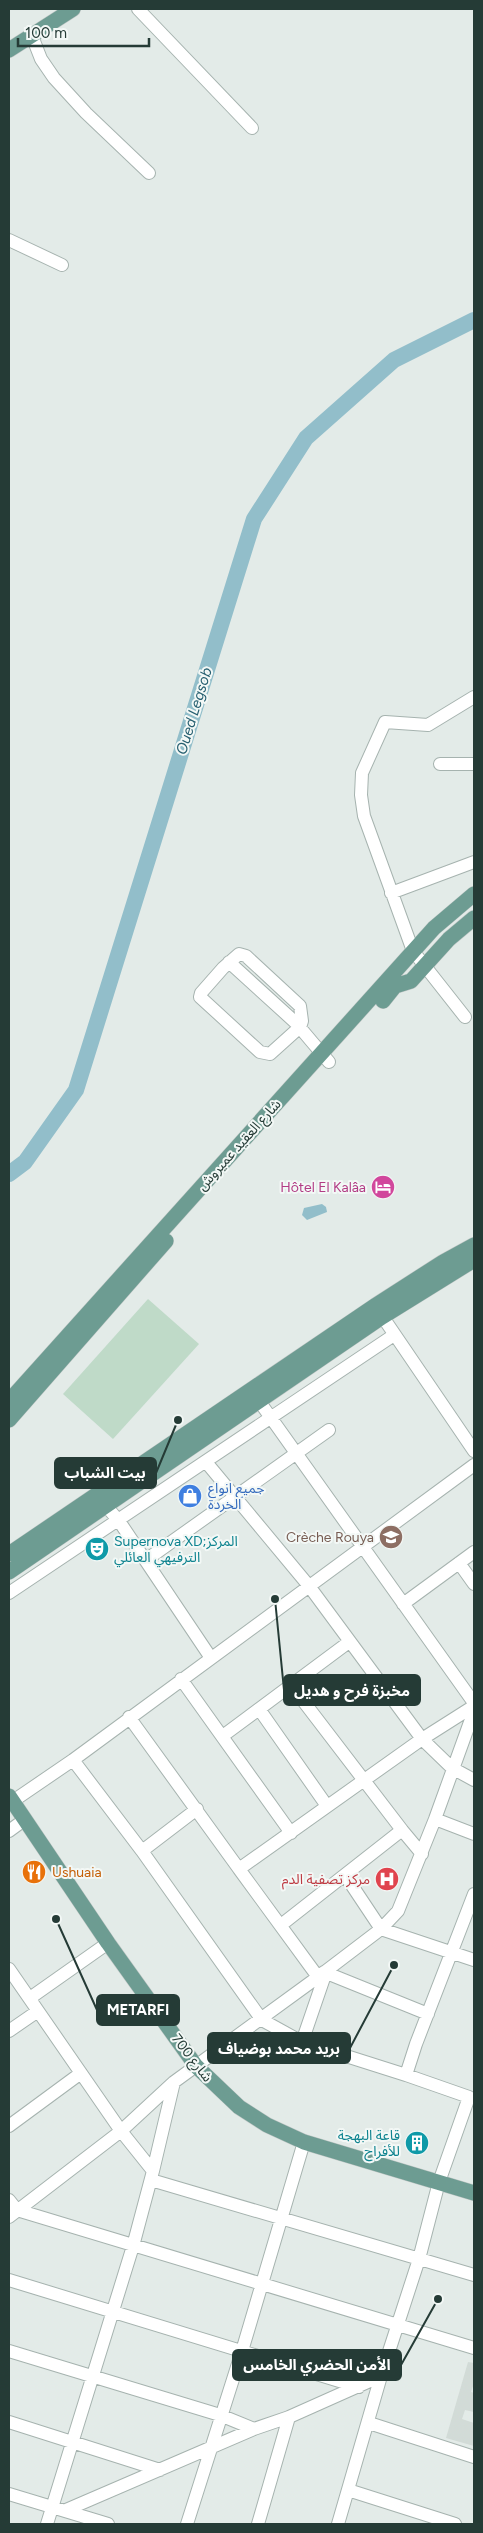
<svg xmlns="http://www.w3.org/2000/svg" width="483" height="2533" font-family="Figtree,'Noto Sans Arabic',sans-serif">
<rect width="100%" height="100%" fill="#e3ebe8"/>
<!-- built -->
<path fill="#d2dbd7" d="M468,2362l6,1v20l-3,9 3,1v19l-9,-2 -3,9 12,4v23l-28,-8z"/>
<!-- green -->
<path fill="#bfdac8" d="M148,1299l51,45 -86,95 -50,-45z"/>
<!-- water -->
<path fill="#92beca" d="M322,1204l4,3 1,5 -20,8 -5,-5 2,-7z"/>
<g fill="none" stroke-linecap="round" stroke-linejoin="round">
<!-- river -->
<path stroke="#92beca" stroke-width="16" d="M9,1174l16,-12 51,-72 178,-571 52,-81 88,-78 80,-40"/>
<!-- minor casing -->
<g stroke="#a6b3af" stroke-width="14">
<path id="minor" d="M138,9l114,119
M32,36l9,23 13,19 32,35 63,60
M9,240l53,25
M440,764h34
M391,893l83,-31
M239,954l7,2 54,50 2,15 -2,6 -30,27 -10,-2 -60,-55 1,-4 22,-25z
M229,962l67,61 33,39
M465,1017l-52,-66 -49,-135 -3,-21 1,-22 23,-51 43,3 46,-28
M378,1310l96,141
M254,1394l220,309
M206,1462l103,124 113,153 30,29 22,12
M106,1506l13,15 92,137
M146,1560l183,-130
M459,1563l15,21
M9,1593l385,-258
M403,1604l71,-52
M181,1679l110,154
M291,1685l111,145
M474,1706l-52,33 -183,130 79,108 63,-48 17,-18 37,-92 39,-108
M259,1709l68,97
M129,1717l110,152
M224,1735l125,-93
M73,1760l69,91 120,169 40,22 104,33
M13,1801l60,-41 401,-295
M435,1819l39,15
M9,1831l15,-11
M142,1851l55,-42
M345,1875l36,54 93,31
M281,1925l121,-95 20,24
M9,1969l112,162 32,40 -20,75 -86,278
M324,1972l104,42
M30,1998l78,-55
M9,2031l29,-20
M302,2042l24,-70
M9,2126l72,-53
M153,2171l21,-89
M151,2180l323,95
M9,2200l8,10 457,138
M9,2217l112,-86 53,-49 144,-105
M9,2280l350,107
M9,2351l211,64 34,14 35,-12 92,-41
M9,2422l151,48
M369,2423l105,34
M348,2490l107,34
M9,2494l99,30
M66,2510l188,-81
M187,2524l55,-173 62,-209
M258,2524l31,-107
M338,2524l43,-148 38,-117 20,-77 30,-85 -63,-22 10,-31 58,-150"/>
</g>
<!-- major casing -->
<g stroke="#c2c8c7" stroke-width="16">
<path id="major" d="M9,50l64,-41
M383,1001l12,-15 16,-5 38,-42 25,-21
M9,1401l425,-473 40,-34
M9,1420l157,-179
M9,1554l367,-249 67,-43 31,-17
M9,1572l373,-255 92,-57
M9,1796l99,147 88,123 43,41 28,18 37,17 170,51"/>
</g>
<!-- minor -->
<use href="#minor" stroke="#fff" stroke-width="12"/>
<!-- major -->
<use href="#major" stroke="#6d9c92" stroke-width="15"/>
</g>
<!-- icons -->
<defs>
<g id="hotel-disc" transform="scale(1.25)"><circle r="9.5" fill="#d1479c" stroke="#f3f8f6"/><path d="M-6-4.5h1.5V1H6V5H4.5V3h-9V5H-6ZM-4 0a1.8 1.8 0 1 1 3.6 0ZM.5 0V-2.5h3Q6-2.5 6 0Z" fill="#fff"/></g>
<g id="shop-disc" transform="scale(1.25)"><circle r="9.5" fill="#3f7fe0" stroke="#f3f8f6"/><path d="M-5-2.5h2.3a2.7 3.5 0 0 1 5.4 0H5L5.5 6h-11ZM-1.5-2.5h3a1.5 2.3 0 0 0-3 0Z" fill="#fff"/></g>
<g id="school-disc" transform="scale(1.25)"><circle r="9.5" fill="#8d6e63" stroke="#f3f8f6"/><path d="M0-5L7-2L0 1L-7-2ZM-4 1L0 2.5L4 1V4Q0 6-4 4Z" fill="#fff"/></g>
<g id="theatre-disc" transform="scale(1.25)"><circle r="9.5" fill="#0f9aa8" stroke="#f3f8f6"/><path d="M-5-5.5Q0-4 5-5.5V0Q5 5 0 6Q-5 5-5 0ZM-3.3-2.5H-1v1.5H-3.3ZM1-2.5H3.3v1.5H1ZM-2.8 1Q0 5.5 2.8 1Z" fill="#fff"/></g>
<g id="restaurant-disc" transform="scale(1.25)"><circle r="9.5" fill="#e8710a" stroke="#f3f8f6"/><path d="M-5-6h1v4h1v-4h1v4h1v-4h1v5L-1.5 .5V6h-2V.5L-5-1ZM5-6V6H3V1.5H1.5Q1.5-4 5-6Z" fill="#fff"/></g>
<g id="hospital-disc" transform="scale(1.25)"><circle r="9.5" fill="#e0444e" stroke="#f3f8f6"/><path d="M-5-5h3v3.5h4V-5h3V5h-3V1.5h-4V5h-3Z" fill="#fff"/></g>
<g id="building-disc" transform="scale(1.25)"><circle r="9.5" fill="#0f9aa8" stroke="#f3f8f6"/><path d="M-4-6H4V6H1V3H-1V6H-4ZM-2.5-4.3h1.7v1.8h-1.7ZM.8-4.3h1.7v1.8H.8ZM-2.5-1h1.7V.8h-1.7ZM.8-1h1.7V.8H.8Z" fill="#fff"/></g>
</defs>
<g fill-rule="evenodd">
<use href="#hotel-disc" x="383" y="1187"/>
<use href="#shop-disc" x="190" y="1496"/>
<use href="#school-disc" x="391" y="1537"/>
<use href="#theatre-disc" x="97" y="1549"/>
<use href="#restaurant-disc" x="34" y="1872"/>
<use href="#hospital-disc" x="387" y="1879"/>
<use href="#building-disc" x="417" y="2143"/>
</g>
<g text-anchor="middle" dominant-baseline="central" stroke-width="4" stroke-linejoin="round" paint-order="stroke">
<!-- street labels -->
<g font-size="14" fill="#253b36" stroke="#f3f8f6">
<text transform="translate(239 1145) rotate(-48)">شارع العقيد عميروش</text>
<text transform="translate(192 2058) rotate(52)">شارع 700</text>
</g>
<!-- hotel labels -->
<g font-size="14" fill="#b23c85" stroke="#f3f8f6" text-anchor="end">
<text x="366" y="1187">Hôtel El Kalâa</text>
</g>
<!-- shop labels -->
<g font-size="14" fill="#366cbe" stroke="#f3f8f6" text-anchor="start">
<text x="208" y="1488">جميع انواع<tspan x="208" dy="16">الخردة</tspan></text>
</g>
<!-- education labels -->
<g font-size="14" fill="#785e54" stroke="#f3f8f6" text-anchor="end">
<text x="374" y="1537">Crèche Rouya</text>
</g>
<!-- culture labels -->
<g font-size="14" fill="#0d838f" stroke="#f3f8f6" text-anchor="start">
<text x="114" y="1541">Supernova XD;المركز<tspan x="114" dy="16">الترفيهي العائلي</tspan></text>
<text x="400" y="2135" text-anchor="end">قاعة البهجة<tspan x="400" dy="16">للأفراح</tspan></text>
</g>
<!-- food labels -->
<g font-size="14" fill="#c56008" stroke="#f3f8f6" text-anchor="start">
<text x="52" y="1872">Ushuaia</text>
</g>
<!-- health labels -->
<g font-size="14" fill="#be3a42" stroke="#f3f8f6" text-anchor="end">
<text x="370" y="1879">مركز تصفية الدم</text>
</g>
<!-- water labels -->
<g font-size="15" font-style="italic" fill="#265f70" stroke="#f3f8f6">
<text transform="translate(194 711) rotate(-73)">Oued Legsob</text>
</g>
</g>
<!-- callouts -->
<path fill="none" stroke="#253b36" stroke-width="2" d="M178 1420L156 1473M275 1599L284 1690M56 1919L97 2010M394 1965L350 2048M438 2299L401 2365"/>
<g fill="#253b36" stroke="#f3f8f6" stroke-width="2">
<circle cx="178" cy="1420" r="5"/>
<circle cx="275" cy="1599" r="5"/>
<circle cx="56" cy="1919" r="5"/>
<circle cx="394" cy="1965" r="5"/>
<circle cx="438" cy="2299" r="5"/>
</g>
<g fill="#253b36" stroke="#253b36" stroke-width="2">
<rect x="55" y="1458" width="101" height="30" rx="5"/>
<rect x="284" y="1675" width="136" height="30" rx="5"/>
<rect x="97" y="1995" width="82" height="30" rx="5"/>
<rect x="208" y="2033" width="142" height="30" rx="5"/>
<rect x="233" y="2350" width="168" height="30" rx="5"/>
</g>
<g font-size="15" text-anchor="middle" font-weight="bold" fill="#fff">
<text x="105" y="1478">بيت الشباب</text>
<text x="352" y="1696">مخبزة فرح و هديل</text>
<text x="138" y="2015">METARFI</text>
<text x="279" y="2054">بريد محمد بوضياف</text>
<text x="317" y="2370">الأمن الحضري الخامس</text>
</g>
<!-- border -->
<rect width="483" height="2533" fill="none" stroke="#253b36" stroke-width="20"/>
<!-- scale -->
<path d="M18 38v8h131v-8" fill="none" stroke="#253b36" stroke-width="2.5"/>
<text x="25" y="38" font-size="15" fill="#253b36" stroke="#f3f8f6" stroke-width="4" paint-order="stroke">100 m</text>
</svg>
